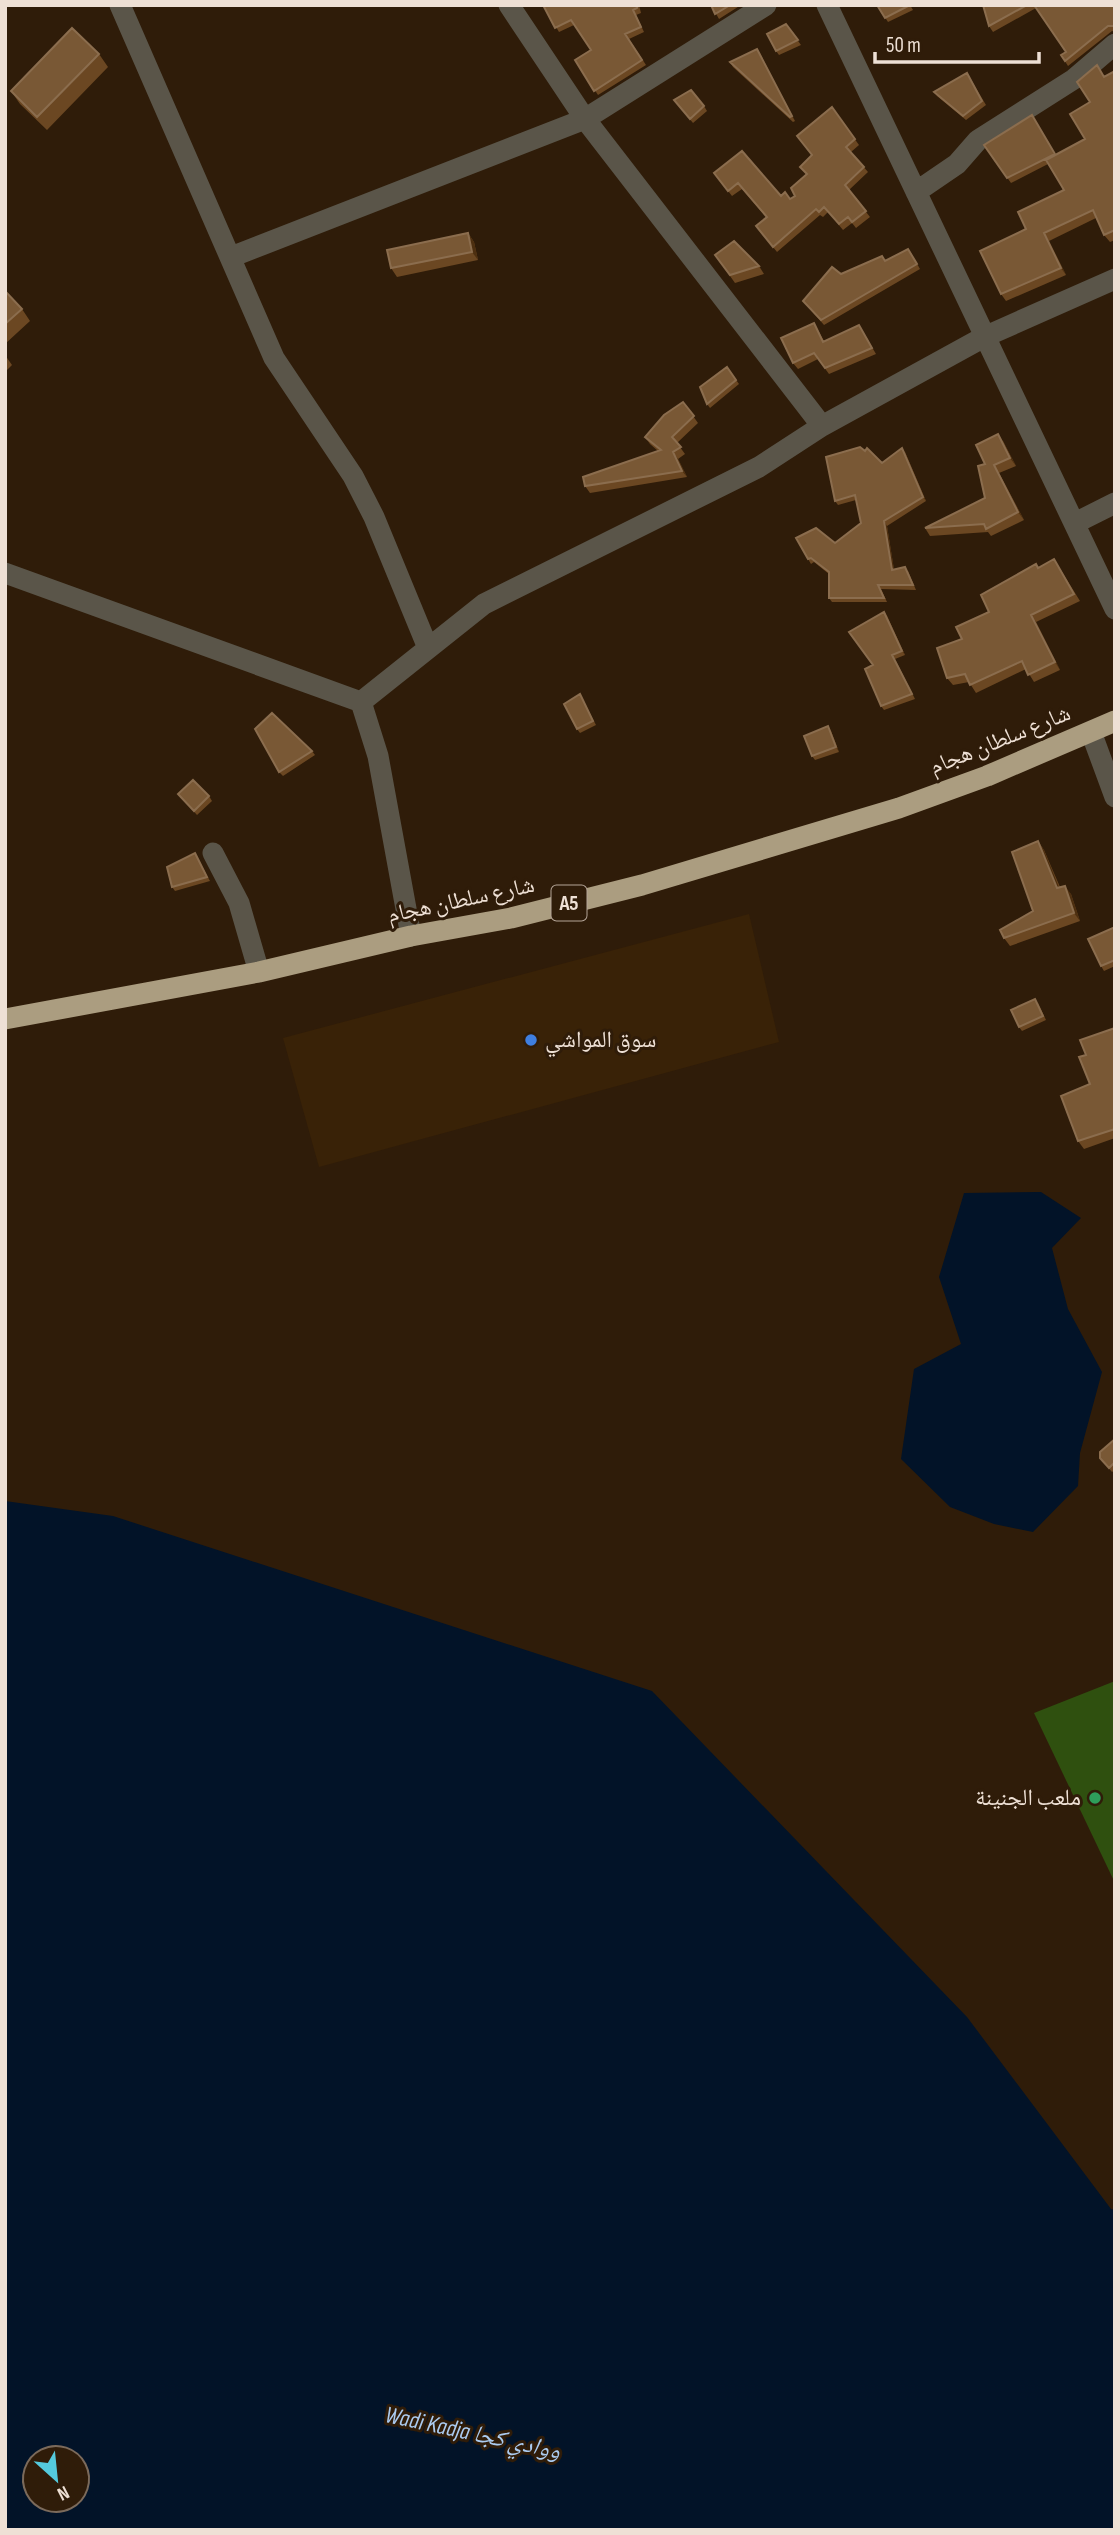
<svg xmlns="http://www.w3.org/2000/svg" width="1120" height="2535" font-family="'Sofia Sans Condensed','Noto Naskh Arabic',sans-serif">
<rect width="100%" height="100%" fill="#2f1c09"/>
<!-- built -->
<path fill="#392207" d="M749,914l30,128 -460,125 -36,-129z"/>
<!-- green -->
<path fill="#2f500f" d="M1115,1681v202l-81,-170z"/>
<!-- water -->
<path fill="#021328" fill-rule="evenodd" d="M1041,1192l40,26 -29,30 16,61 34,63 -22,81 -2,33 -45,46 -39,-8 -44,-17 -49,-48 13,-90 47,-25 -22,-67 25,-84z
M5,1501l108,15 539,175 315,326 144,192 4,1v320h-1110zM35,2458h42v42h-42z"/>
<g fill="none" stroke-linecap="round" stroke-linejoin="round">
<!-- street -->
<path stroke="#5a5549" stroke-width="21" d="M120,5l154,353 79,118 21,41 54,131
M509,5l76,114 237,307
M827,5l288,604
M916,192l41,-28 21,-24 96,-61 41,-35
M231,257l354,-138 181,-114
M1075,523l40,-20
M5,573l356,129
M1091,732l24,65
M213,853l26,50 20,69
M411,936l-33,-180 -17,-54 123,-98 275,-137 63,-41 162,-89 131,-58"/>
<!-- highway -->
<path stroke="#ab9d80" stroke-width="21" d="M5,1019l254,-47 152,-36 100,-18 131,-33 257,-77 88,-32 128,-55"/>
</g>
<!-- wall -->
<path fill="#6b4722" d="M543,5h96l2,8 -5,2 8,17 -15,7 17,26 -48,30 -23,-35 16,-10 -17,-25 -15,7z
M711,5h30l-22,14z
M877,5h33l3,5 -25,12z
M983,5h132v27l-3,-1 -44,35 -7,-11 5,-3 -30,-44 -43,24 -4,-6z
M786,24l15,21 -22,10 -3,-4z
M757,49l38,72 -2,1 -60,-55 -3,-5z
M99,54l9,13 -61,63 -27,-26 -9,-13z
M1115,71v169l-5,2 -6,-7 -8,-17 -47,23 17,34 -60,26 -5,-7 25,-65 38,-39 -16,-26 -37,19 -27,-38 72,10 29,-16 5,-37 14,-25z
M967,73l19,32 -20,15 -29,-24 -3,-4z
M677,104l27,2 3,5 -14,12z
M832,107l27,38 -8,7 17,20 -19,18 21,27 -14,11 -4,-5 -9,7 -15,-18 -5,5 -3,-2 -43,37 -17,-21 6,-14 -24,-28 -10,7 -18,-23 76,26 5,-3 11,-22 -6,-7 12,-12z
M468,233l6,9 4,18 -81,17 -6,-9z
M911,253l9,16 -96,56 -21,-24 38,-27z
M715,255l44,11 5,8 -29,9z
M5,291l17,18 8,12 -25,23z
M814,323l10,18 35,-16 17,29 -47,20 -11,-15 -20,10 -5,-6z
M5,355l7,10 -7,7z
M727,367l12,17 -29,24 -3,-4z
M683,402l15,21 -21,20 8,11 -7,5 9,18 -97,16 -5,-7 73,-35 -8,-7 -5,-7z
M1003,441l13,25 -17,7 25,47 -33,16 -3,-4 -58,4 -5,-8 60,-30v-34z
M905,452l21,49 -39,25 7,44 14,1 8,19 -35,-1 6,13h-55l-3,-4v-24l-15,-12 -3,2 -3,-5 27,-16 26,-20 -5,-23 -18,5 -3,-4 47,-38z
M1059,567l21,34 -44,21 24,48 -26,12 -8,-13 -50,24 -7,-11 -16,3 -6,-7 15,-39 27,-27 50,-44z
M884,612l3,4 18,39 -10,4 20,40 -31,11 -3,-4 -8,-41z
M580,694l16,31 -16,8 -3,-4z
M828,726l3,5 8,21 -24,8 -3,-4z
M312,751l3,4 -32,21 -4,-4z
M178,794l31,2 3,5 -15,14z
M1038,841l6,9 16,37 11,7 9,27 -70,25 -6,-8 29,-27z
M195,853l15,28 -35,10 -3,-4z
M1115,927v39l-11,5 -3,-5z
M1038,1003l8,17 -24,11 -3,-4z
M1115,1028v110l-31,11 -6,-8 12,-57 -4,-29z
M1115,1439v31l-3,2 -12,-14z"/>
<!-- shaded-wall -->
<path fill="#4d2f10" d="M757,49l3,4 35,68 -3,-5z
M468,233l6,9 4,18 -6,-8z
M1044,233l5,8 17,34 -5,-7z
M998,434l5,7 13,25 -6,-8z
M902,448l3,4 21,49 -3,-4z
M673,452l5,7 9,18 -5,-6z
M994,465l5,8 25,47 -6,-8z
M884,521l3,5 8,49 -3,-5z
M884,612l3,4 18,39 -3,-4z
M1031,615l5,7 24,48 -5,-8z
M828,726l3,5 8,21 -3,-5z
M1038,841l6,9 19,47 -6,-9z
M1065,886l6,8 9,27 -6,-8z"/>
<!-- building -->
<path fill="#795835" stroke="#8b6d4e" stroke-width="2" d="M543,5h94v3l-4,2 8,17 -16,7 17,26 -48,31 -19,-31 16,-10 -20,-30 -16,8z
M711,5h19l-15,9z
M877,5h33l-25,13z
M983,5h44l-38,21z
M1034,5h81v21h-7l-43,35 -4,-6 5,-3z
M786,24l12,16 -22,11 -9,-17z
M72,28l27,26 -62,63 -26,-26z
M757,49l35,67 -2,1 -60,-55z
M1097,65l7,12 11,-6v159l-11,5 -11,-25 -49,23 17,35 -60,26 -21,-43 46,-22 -8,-17 46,-22 -18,-30 39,-21 -15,-25 20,-12 -13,-20z
M967,73l15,28 -19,15 -29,-24z
M691,90l13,16 -14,13 -16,-19z
M832,107l23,32 -9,8 18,20 -19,18 21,26 -14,11 -4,-5 -9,7 -15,-17 -5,5 -3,-3 -43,38 -17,-21 11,-9 -29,-34 -10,8 -14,-18 28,-22 39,45 4,-4 5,7 5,-3 -4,-8 16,-14 -7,-7 12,-12 -15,-19z
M1032,115l23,39 -48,24 -23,-33z
M468,233l4,19 -81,16 -4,-18z
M734,241l25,25 -29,9 -15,-20z
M908,249l9,15 -96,56 -18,-19 29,-34 9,7 41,-18 3,5z
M5,291l17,18 -17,15z
M814,323l9,19 36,-17 13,23 -47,20 -11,-15 -21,10 -12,-25z
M727,367l9,13 -29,24 -7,-17z
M683,402l11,14 -22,21 9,10 -8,5 9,19 -97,15 -2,-9 78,-27 -16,-13 19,-22z
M998,434l12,24 -16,7 24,47 -32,17 -2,-5 -59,4 60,-30 -7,-32 7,-2 -9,-19z
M860,447l5,4 2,-3 15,15 20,-15 21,49 -39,24 8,49 13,-3 8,18h-35l6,13h-55v-26l-18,-14 -3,1 -12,-21 20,-10 19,15 26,-20 -6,-28 -20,6 -9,-44z
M1054,559l20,35 -43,21 24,47 -27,13 -6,-14 -52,24 -5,-11 -18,4 -10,-30 25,-9 -6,-12 33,-15 -8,-17 55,-31 2,4z
M884,612l18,39 -10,4 20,39 -31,12 -16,-37 8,-4 -24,-33z
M580,694l13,27 -16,8 -13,-25z
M272,713l40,38 -33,21 -24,-43z
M828,726l8,21 -24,9 -8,-20z
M193,780l16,16 -15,15 -16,-17z
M1038,841l19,47 8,-2 9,27 -70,25 -4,-8 33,-19 -21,-59z
M195,853l12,24 -35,10 -5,-20z
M1115,927v33l-14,6 -13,-27z
M1035,999l8,17 -24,11 -8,-17z
M1115,1028v101l-37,12 -17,-45 29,-12 -11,-27 7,-2 -6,-15z
M1115,1439v23l-6,6 -9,-10v-6z"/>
<!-- markers -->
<circle fill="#3f7fe0" stroke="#2f1c09" stroke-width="2.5" cx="531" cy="1040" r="7"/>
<circle fill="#2e9e5b" stroke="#2f1c09" stroke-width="2.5" cx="1095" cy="1798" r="7"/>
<g text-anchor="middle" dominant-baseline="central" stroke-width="6" stroke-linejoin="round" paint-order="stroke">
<!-- shield labels -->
<rect fill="#2f1c09" stroke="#b5a598" stroke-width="2" x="551.5" y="885.5" width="35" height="35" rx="5"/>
<g font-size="21" font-weight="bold" fill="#eee0d5">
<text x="569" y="903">A5</text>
</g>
<!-- street labels -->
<g font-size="23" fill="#eee0d5" stroke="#2f1c09">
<text transform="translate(1000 740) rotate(-22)">شارع سلطان هجام</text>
<text transform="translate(461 900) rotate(-12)">شارع سلطان هجام</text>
</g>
<!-- poi labels -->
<g font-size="23" fill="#eee0d5" stroke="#2f1c09" text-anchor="start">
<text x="545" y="1040">سوق المواشي</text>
<text x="1081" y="1798" text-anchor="end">ملعب الجنينة</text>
</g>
<!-- water labels -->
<g font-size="24" font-style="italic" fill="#abcbf0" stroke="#2f1c09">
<text transform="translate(473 2433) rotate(12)">Wadi Kadja ووادي كجا</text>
</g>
</g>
<!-- border -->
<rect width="1120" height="2535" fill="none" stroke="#eee0d5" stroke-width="14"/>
<!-- north arrow -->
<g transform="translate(56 2479) rotate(153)"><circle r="33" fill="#2f1c09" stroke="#7b6a5b" stroke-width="2"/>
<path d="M0-5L12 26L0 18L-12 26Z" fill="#54cadd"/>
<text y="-10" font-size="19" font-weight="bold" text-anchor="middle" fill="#eee0d5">N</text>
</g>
<!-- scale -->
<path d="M875 52v10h164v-10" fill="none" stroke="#eee0d5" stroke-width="3.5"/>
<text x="886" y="52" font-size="21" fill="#eee0d5" stroke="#2f1c09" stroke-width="5" paint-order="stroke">50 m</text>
</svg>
